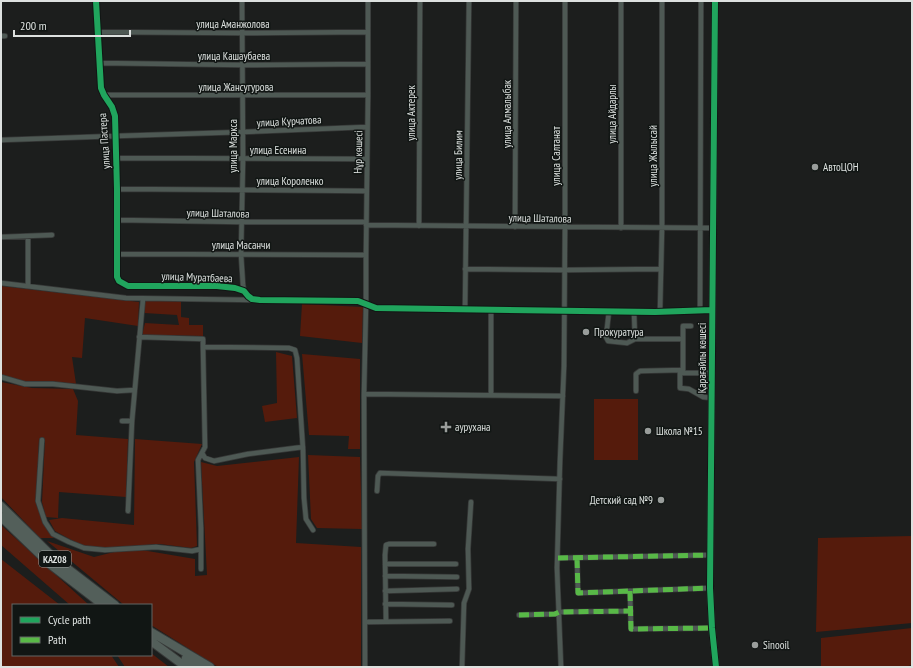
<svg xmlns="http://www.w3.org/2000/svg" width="913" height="668" font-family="'PT Sans Narrow',sans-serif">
<rect width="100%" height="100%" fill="#1c1e1d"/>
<!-- green -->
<path fill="#551b0c" d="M1,286l138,16 -1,24 -53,-8 -3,40 -10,-1 4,27 -19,-2 -42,-1 -14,-6z
M145,301h36v16l8,1v7h14v11l-61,-1 3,-12 34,2 -2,-10 -33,-2z
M302,304l61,3 -1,36 -62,-7z
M276,352l16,4 5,62 -32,4 -3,-16 15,-3z
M302,354l58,5v90h-12l1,-13 -40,-1z
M1,382l31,6 41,1 5,12 -2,34 52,4 -2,58 -67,-5 -1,26 -12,-1 -4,-15 3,-63h-6l-3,65 11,26 7,8h-14l-39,-41z
M594,399h44v61h-44z
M135,439l67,5 -8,18 3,84 -6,2 -31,-4 -58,4 -18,-1 -29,-16 -6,-11 13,-2 72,7z
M308,455l52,2 2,72 -45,-1 -6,-9z
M299,457l-3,86 65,4v120h-143l-67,-42v-20h-27l-77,-64 47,16 36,-9 65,11v17l12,-1 -6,-113 16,4z
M1,525l88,80h-19l-69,-60z
M912,536v87l-96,9 2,-94z
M1,559l59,46h-47v50h98l8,12h-118z
M912,628v24l-1,13 -5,2h-85v-29z
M151,653l18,14h-44l-8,-12h34z"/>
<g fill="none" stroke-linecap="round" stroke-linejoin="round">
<!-- street casing -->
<g stroke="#373938" stroke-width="6">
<path id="street" d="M96,1l5,87 3,7 8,12 3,9 2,73v88l2,4 9,5h89l18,2 9,3 4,5 4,3 8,1 98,1 18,7 279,4 57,-2
M242,1l1,158 -2,95 2,31 1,6
M98,32l144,1 126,-1
M1,36h4
M99,63l143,2 126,-1
M104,95h264
M1,140l115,-4 127,-4 124,-5
M117,158l250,1
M117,189l249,2
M117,220l124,2h125
M366,225l347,3
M419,226l1,-225
M515,227l1,-226
M621,228v-227
M28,236v50
M1,237l51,-2
M116,254l250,1
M465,269l100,1 96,-1
M1,283l125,15 128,2
M465,310l4,-309
M609,311l-3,26 2,4 19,2 8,-4
M700,311l1,-310
M634,312l1,27h48v34h30
M660,312l2,-84v-227
M139,337l64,2v8l86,1 6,2 2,8 6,92 1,48 2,21 7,11
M683,339v-13h8
M680,370v18l9,1 14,8 9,1
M1,377l24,7h28l64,7 17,-1
M636,391v-17l4,-3 43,-1
M364,394l199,2
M491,395v-85
M122,421h10l11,-122
M42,440l-4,61 7,21 8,12 16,8 15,6 21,2 51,-3 36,4 9,-2
M202,453l3,5 9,3 34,-7 55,-7
M377,491l1,-15 2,-3 180,6
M128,511l4,-90
M558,558l153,-3
M577,558l1,35 132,-5
M385,564h71
M201,569v-41l-3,-68 7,-13 -2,-100
M385,576l72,1
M385,591l72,-2
M630,591l1,38 81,-1
M385,604l67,1
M519,615l36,-1 4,-2 72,-1
M386,621l-1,-66 1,-10 3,-1h45
M365,622l85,-1
M365,667l-1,-273 2,-90v-49l2,-160v-94
M462,667l2,-64 5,-14 -1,-40 3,-47
M561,667l-4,-99 3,-107 4,-95 1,-139v-226"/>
</g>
<!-- secondary casing -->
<g stroke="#373938" stroke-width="8">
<path id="secondary" d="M715,1l-5,587 2,40 4,39"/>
</g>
<!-- highway casing -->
<g stroke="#373938" stroke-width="10">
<path id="highway" d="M1,506l54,53 60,46
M1,517l50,48 52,40
M151,632l59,35
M151,641l35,26
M186,658l12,9"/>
</g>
<!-- street -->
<use href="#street" stroke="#4e5954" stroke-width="4.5"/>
<!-- secondary -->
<use href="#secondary" stroke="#505a56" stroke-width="6"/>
<!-- highway -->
<use href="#highway" stroke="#535f5a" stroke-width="8"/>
<!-- quiet -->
<path stroke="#58b947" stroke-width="5" stroke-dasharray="10 5" stroke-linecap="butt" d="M558,558l153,-3
M577,558l1,35 132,-5
M630,591l1,38 81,-1
M519,615l36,-1 4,-2 72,-1"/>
<!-- cycleway casing -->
<g stroke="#111614" stroke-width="8">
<path id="cycleway" d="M96,1l5,87 3,7 8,12 3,9 2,73v88l2,4 9,5h89l18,2 9,3 4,5 4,3 8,1 98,1 18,7 279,4 57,-2
M715,1l-5,587 2,40 4,39"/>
</g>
<!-- cycleway -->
<use href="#cycleway" stroke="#20a55d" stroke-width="6"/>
</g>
<!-- markers -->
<g fill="#999d9b" stroke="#111614" stroke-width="1.5">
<circle cx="815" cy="167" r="4"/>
<circle cx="586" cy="332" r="4"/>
<path d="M444 421h4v4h4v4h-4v4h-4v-4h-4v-4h4z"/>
<circle cx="648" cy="431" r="4"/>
<circle cx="661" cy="500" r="4"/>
<circle cx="755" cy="645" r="4"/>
</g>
<g text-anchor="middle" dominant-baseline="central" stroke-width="3" stroke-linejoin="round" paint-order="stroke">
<!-- shield labels -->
<rect fill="#111614" stroke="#a0a4a2" stroke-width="1" x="39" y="551" width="32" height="16" rx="3"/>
<g font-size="10" font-weight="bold" fill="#dde1df">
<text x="55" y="559">KAZ08</text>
</g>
<!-- street labels -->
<g font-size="11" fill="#dde1df" stroke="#111614">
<text x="233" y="24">улица Аманжолова</text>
<text x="234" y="56">улица Кашаубаева</text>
<text x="236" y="87">улица Жансугурова</text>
<text transform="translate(411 113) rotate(-90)">улица Актерек</text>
<text transform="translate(507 114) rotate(-90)">улица Алмалыбак</text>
<text transform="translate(612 114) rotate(-90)">улица Айдарлы</text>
<text transform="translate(289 121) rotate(-3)">улица Курчатова</text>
<text transform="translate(104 141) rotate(-94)">улица Пастера</text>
<text transform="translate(233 146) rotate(-90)">улица Маркса</text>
<text x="278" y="150">улица Есенина</text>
<text transform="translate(358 152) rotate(-89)">Нұр көшесі</text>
<text transform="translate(458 155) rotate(-89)">улица Билим</text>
<text transform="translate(556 156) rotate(-90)">улица Салтанат</text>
<text transform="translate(653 156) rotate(-90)">улица Жылысай</text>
<text x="290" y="181">улица Короленко</text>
<text transform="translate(218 213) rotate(1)">улица Шаталова</text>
<text transform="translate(540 218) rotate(1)">улица Шаталова</text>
<text x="241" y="245">улица Масанчи</text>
<text transform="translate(197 277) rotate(2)">улица Муратбаева</text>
<text transform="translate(702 358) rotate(-90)">Қарағайлы көшесі</text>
</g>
<!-- poi labels -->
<g font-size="11" fill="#dde1df" stroke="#111614" text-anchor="start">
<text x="823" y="167">АвтоЦОН</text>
<text x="594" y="332">Прокуратура</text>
<text x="455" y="427">аурухана</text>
<text x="656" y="431">Школа №15</text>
<text x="653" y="500" text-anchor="end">Детский сад №9</text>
<text x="763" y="645">Sinooil</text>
</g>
</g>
<!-- border -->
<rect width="913" height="668" fill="none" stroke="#dde1df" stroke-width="4"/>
<!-- legend -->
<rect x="12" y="604" width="140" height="52" fill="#111614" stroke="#636765"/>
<rect x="20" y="617" width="20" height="6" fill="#20a55d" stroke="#636765"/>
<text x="48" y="624" font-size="12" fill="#dde1df">Cycle path</text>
<rect x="20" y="637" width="20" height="6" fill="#58b947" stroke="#636765"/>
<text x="48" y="644" font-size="12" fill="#dde1df">Path</text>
<!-- scale -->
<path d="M14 30v6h116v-6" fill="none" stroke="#dde1df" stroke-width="2"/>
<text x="20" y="30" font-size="12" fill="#dde1df" stroke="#111614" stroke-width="3" paint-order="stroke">200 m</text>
</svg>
